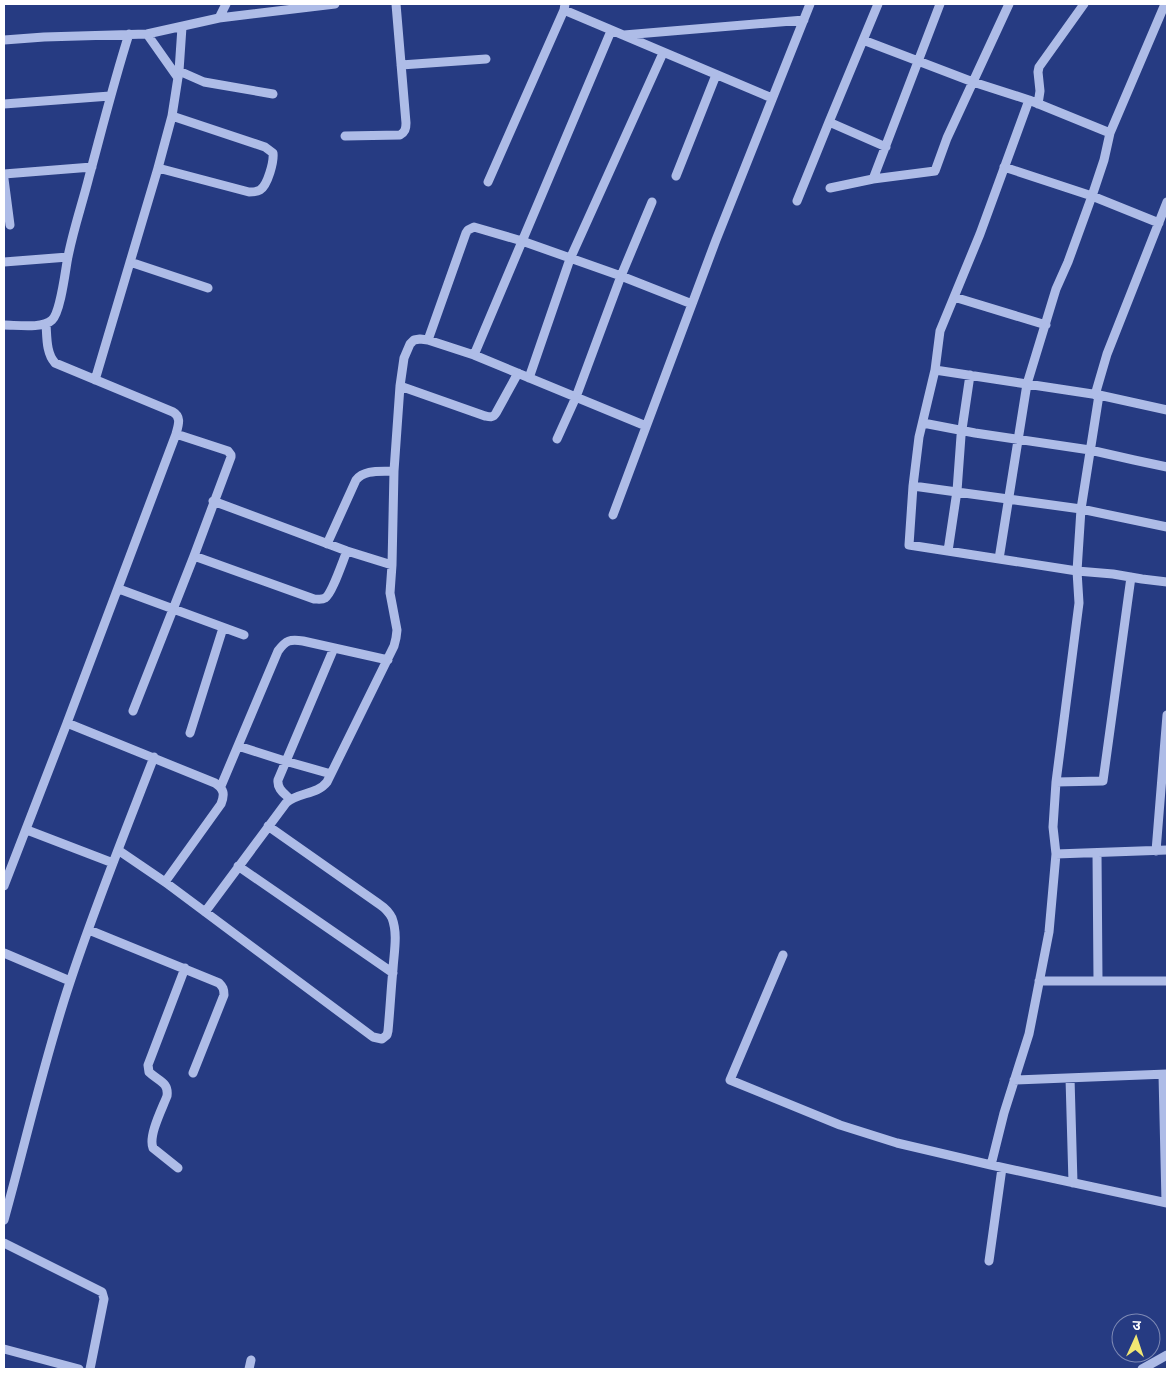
<svg xmlns="http://www.w3.org/2000/svg" width="1171" height="1373" font-family="Figtree,'Noto Sans Devanagari',sans-serif">
<rect width="100%" height="100%" fill="#263b82"/>
<g fill="none" stroke-linecap="round" stroke-linejoin="round">
<!-- minor -->
<path stroke="#aebce7" stroke-width="9" d="M564,10l208,88
M219,18l7,-14
M147,34l31,44
M624,35l180,-15
M4,40l40,-3 103,-3 72,-16 116,-14
M863,40l110,42 56,18
M401,65l85,-6
M179,71l25,11 69,12
M4,104l106,-8
M1038,104l2,-13 -2,-19 1,-5 45,-63
M829,122l57,25
M345,136l55,-1c5,-3 6,-6 6,-12l-10,-119
M1004,167l88,29 67,27
M158,168l91,24c4,0 8,0 11,-2 8,-5 14,-29 13,-37l-8,-6 -93,-31
M4,174l88,-7
M676,176l40,-101
M4,179l6,46
M873,179l62,-8 12,-33 62,-134
M488,182l76,-172 1,-6
M830,188l43,-9 67,-175
M797,201l32,-79 49,-118
M4,262l64,-5
M130,262l78,26
M954,297l92,28
M46,324c1,13 0,29 9,39l118,49c9,5 5,14 3,22l-109,289 148,60c9,6 10,11 6,21l-56,78
M4,325c12,0 39,4 48,-5 8,-7 13,-46 15,-58 5,-29 15,-57 22,-85 13,-48 25,-96 40,-143
M428,340l38,-107 2,-3 6,-3 48,14 99,35 71,28
M474,355l137,-324
M935,370l164,25 -18,114 -4,62 -168,-26 4,-59 6,-49z
M935,370l5,-39 40,-97 49,-134 81,33
M529,378l41,-119 93,-206
M95,380l63,-212 14,-52 7,-45 3,-44
M400,386l85,30c5,1 8,2 11,-3l22,-40
M1095,395l12,-41 60,-152
M1099,395l68,15
M923,423l52,10 115,17 44,10 33,7
M557,439l19,-42 45,-121 31,-74
M913,486l168,23 86,18
M213,501l134,50 45,14
M613,515l103,-275 94,-236
M327,544l29,-64c9,-11 25,-8 38,-9
M948,551l9,-60 4,-55 9,-61
M194,556l120,43c4,0 8,1 11,-1 7,-4 18,-38 22,-47
M999,559l28,-175 29,-95 12,-27 24,-66 12,-36 6,-27 55,-129
M119,589l125,46
M133,711l61,-155 37,-99v-2l-3,-4 -52,-17
M190,733l33,-105
M238,746l47,15 46,13
M1056,782l47,-1 28,-204
M221,786l57,-135c8,-11 12,-12 25,-10l85,19
M290,799c-6,-6 -13,-10 -12,-19l56,-132
M27,830l86,33
M118,850l47,32 208,155 9,2 5,-4 1,-4c2,-21 3,-42 5,-62 1,-17 5,-35 -1,-51 -3,-6 -7,-10 -13,-14l-111,-78
M1156,851l11,-136
M1097,853l1,127
M1056,854l-3,-27 3,-45 23,-179 -2,-32 36,3 29,5 25,3
M238,866l155,107
M4,886l63,-163
M205,912l81,-109c12,-11 31,-8 41,-21l67,-136 2,-8 1,-8 -7,-37 2,-28 2,-94 6,-85 4,-28 6,-14 4,-4 6,-1 8,1 46,15 172,71
M89,930l130,53c4,4 5,6 5,12l-31,78
M4,953l66,28
M783,955l-53,125 110,45 57,18 94,22 176,38
M1039,981h128
M1163,1075l3,127
M1070,1078l3,105
M1014,1080l153,-6
M991,1165l13,-52 25,-79 20,-102 7,-78 111,-4
M178,1168l-25,-20c-5,-12 9,-39 14,-52 2,-14 -9,-15 -18,-24l-1,-7 37,-97
M4,1220c22,-79 40,-160 66,-238 25,-76 55,-150 84,-225
M4,1243l98,49 2,7 -14,70
M989,1261l13,-93
M4,1349l75,20
M249,1369l2,-9
M1142,1369l25,-14"/>
</g>
<!-- border -->
<rect width="1171" height="1373" fill="none" stroke="#ffffff" stroke-width="10"/>
<!-- north arrow -->
<g transform="translate(1136 1338) rotate(3)"><circle r="24" fill="#263b82" stroke="#7d89b4"/>
<path d="M0-4L9 19L0 12L-9 19Z" fill="#f0e673"/>
<text y="-8" font-size="14" font-weight="bold" text-anchor="middle" fill="#ffffff">उ</text>
</g>
</svg>
